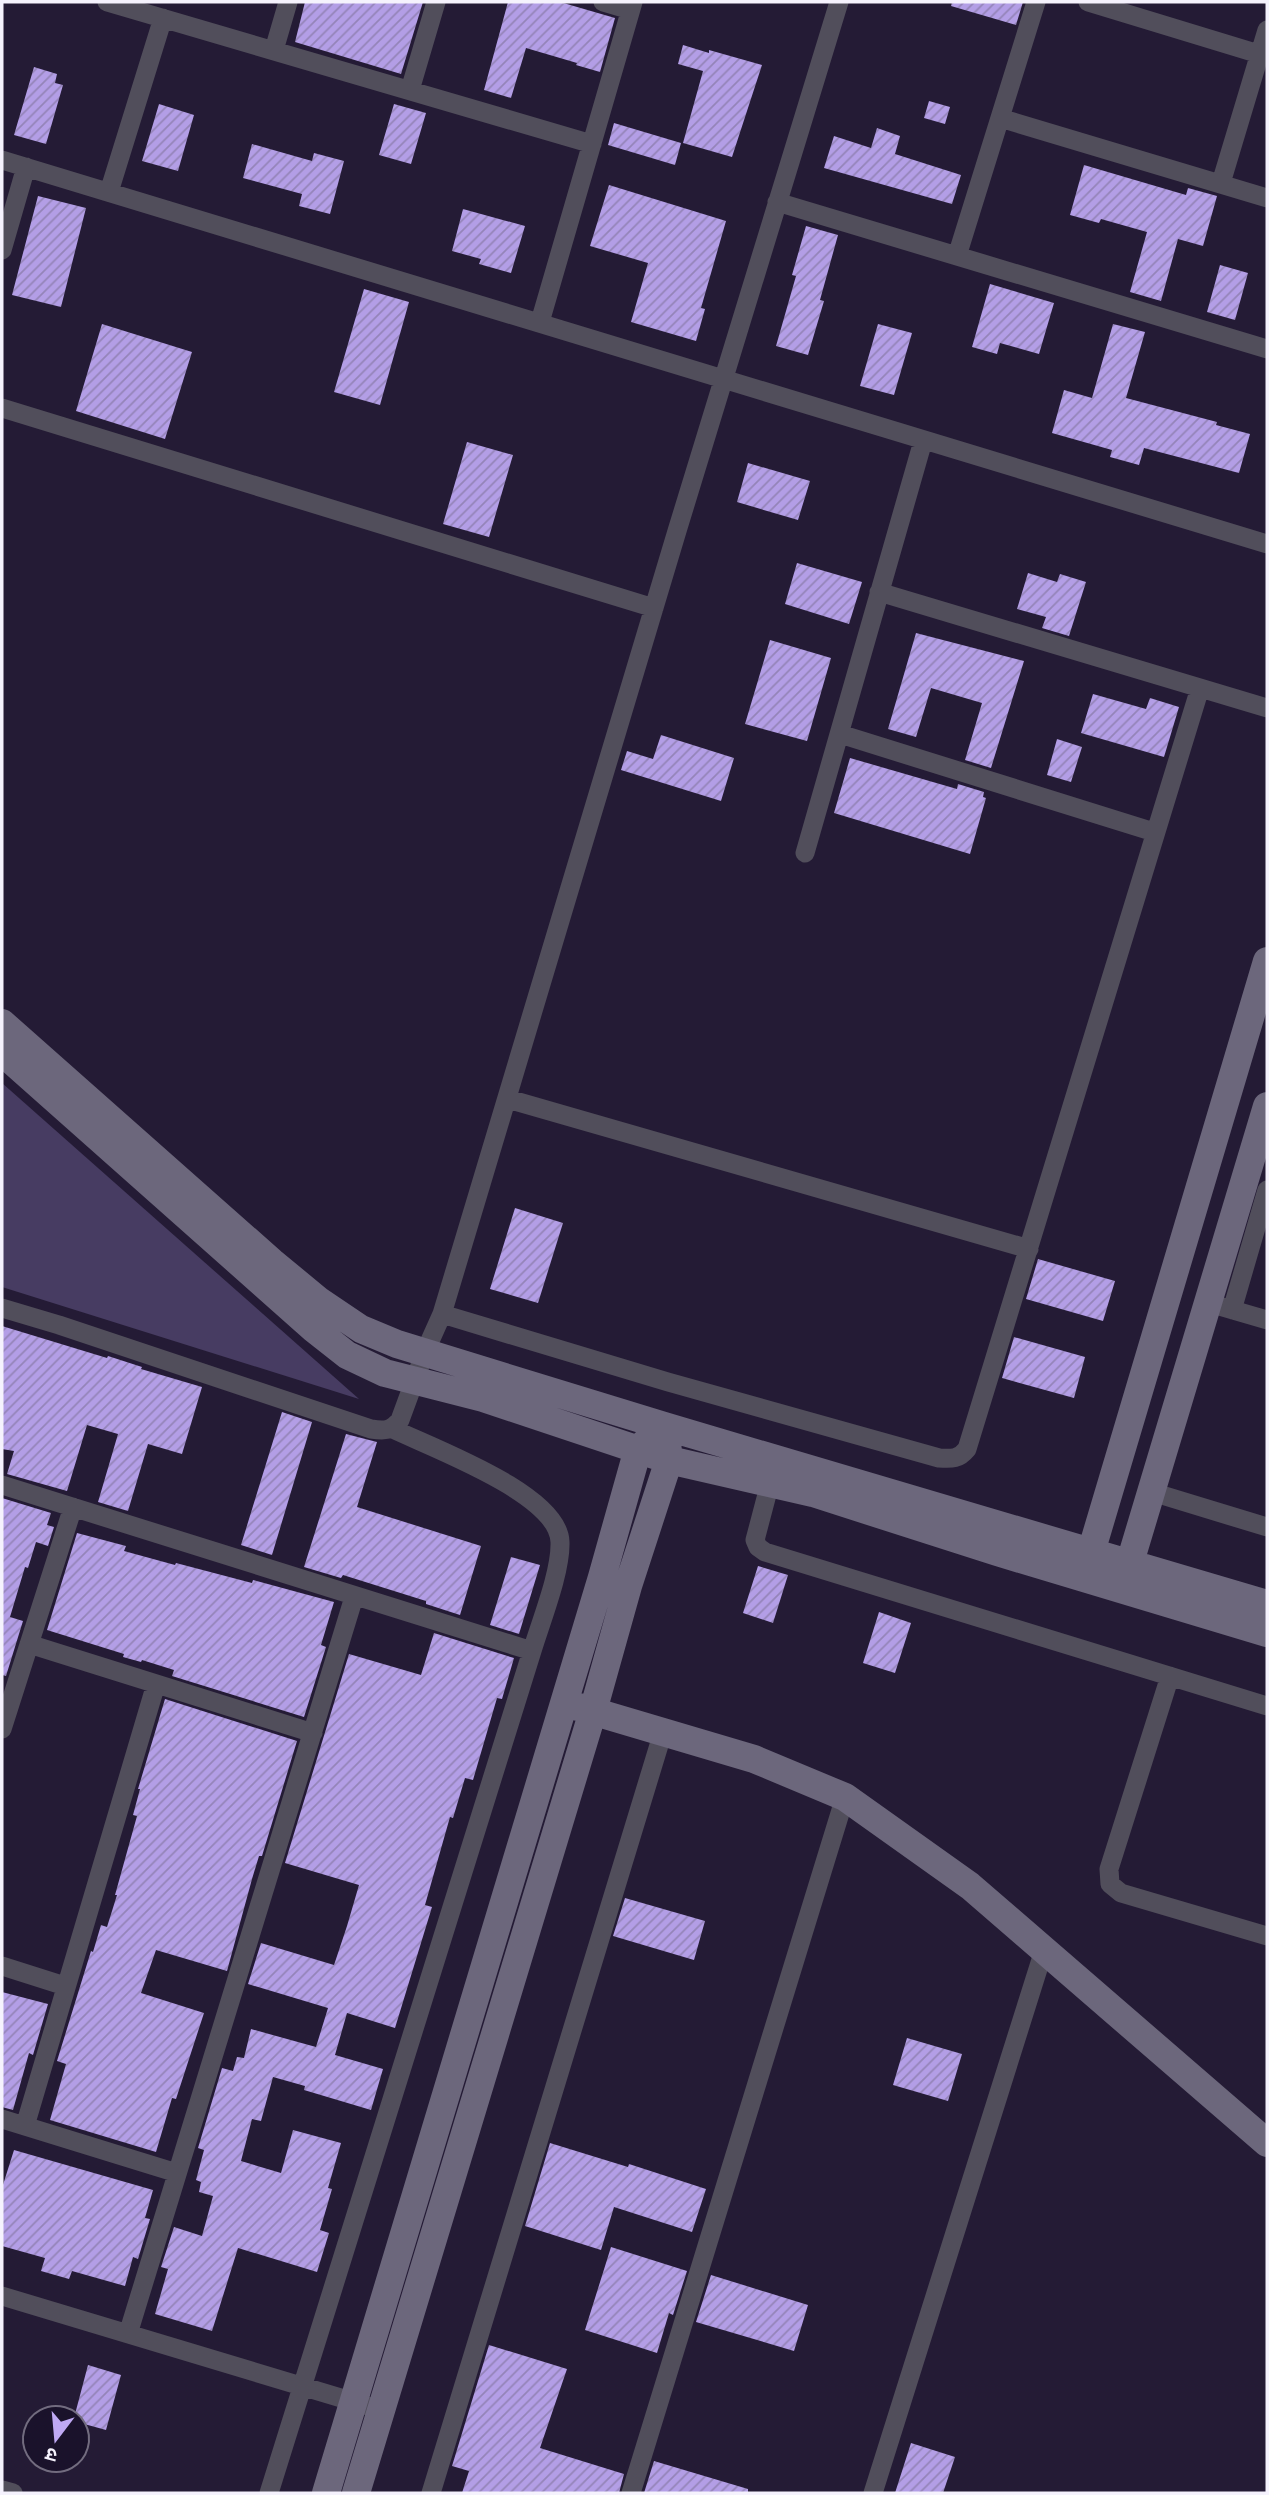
<svg xmlns="http://www.w3.org/2000/svg" width="1269" height="2495" font-family="'Sofia Sans Condensed','Noto Sans Devanagari',sans-serif">
<defs>
<pattern id="building-hatch" width="6" height="6" patternUnits="userSpaceOnUse" patternTransform="scale(1.75)"><rect width="6" height="6" fill="#b39ee6"/><path d="M-1 1l2-2M0 6l6-6M5 7l2-2" fill="none" stroke="#9484b8"/></pattern>
</defs>
<rect width="100%" height="100%" fill="#241b35"/>
<!-- grass -->
<path fill="#473c62" d="M2,1083l357,316 -357,-112z"/>
<!-- building -->
<path fill="url(#building-hatch)" d="M305,2h118l-22,72 -106,-32z
M508,2h52l55,16 -15,54 -24,-7 1,-2 -51,-15 -15,50 -27,-8z
M952,2h71l-7,23 -65,-19z
M683,45l26,8v-3l53,15 -30,92 -49,-14 20,-72 -25,-7z
M34,67l23,7 -2,9 8,2 -17,59 -32,-9z
M929,101l21,6 -5,17 -21,-6z
M159,104l35,11 -16,56 -36,-10z
M394,104l32,9 -15,51 -32,-9z
M614,123l67,20 -6,22 -67,-20z
M877,128l23,8 -5,18 66,21 -9,29 -128,-36 10,-32 37,12z
M252,144l60,17 2,-8 30,8 -14,53 -31,-8 3,-12 -59,-16z
M1084,165l102,30 2,-7 29,8 -14,50 -25,-7 -17,62 -31,-9 17,-60 -46,-13 -2,4 -29,-8z
M609,185l117,36 -25,87 4,1 -9,32 -65,-19 17,-59 -58,-17z
M38,196l48,12 -25,99 -49,-12z
M463,209l62,17 -14,47 -32,-9 2,-5 -29,-8z
M806,226l32,9 -18,65 4,1 -16,54 -32,-9 20,-70 -4,-1z
M1220,265l28,8 -13,47 -28,-8z
M990,284l64,19 -15,51 -39,-11 -3,11 -25,-7z
M364,289l45,13 -29,103 -46,-13z
M102,324l90,28 -27,87 -89,-28z
M878,324l34,9 -18,62 -34,-9z
M1113,324l32,8 -19,66 91,24 -1,3 34,9 -11,39 -95,-25 -5,17 -29,-8 2,-7 -60,-17 12,-43 28,8z
M467,442l46,13 -24,82 -46,-13z
M748,463l62,18 -12,39 -61,-18z
M797,563l65,19 -13,42 -64,-20z
M1028,573l29,9 3,-8 26,8 -17,54 -27,-8 4,-11 -29,-8z
M916,633l108,28 -33,107 -26,-8 17,-57 -51,-15 -15,49 -28,-8z
M770,640l61,18 -24,83 -62,-17z
M1093,694l53,15 4,-11 29,9 -15,50 -83,-24z
M661,735l73,23 -13,43 -100,-31 6,-19 26,8z
M1057,739l25,8 -11,35 -24,-7z
M850,758l107,31 1,-5 26,8 -1,5 3,1 -16,56 -136,-41z
M515,1208l48,15 -25,80 -48,-14z
M1038,1259l77,22 -12,40 -77,-22z
M2,1326l105,32 1,-2 34,11 -1,2 61,18 -20,67 -34,-10 -20,67 -30,-9 20,-68 -31,-9 -20,66 -60,-17 7,-23 -12,-2z
M1014,1337l71,20 -11,41 -72,-20z
M282,1412l30,10 -40,133 -31,-10z
M346,1434l31,8 -20,65 124,39 -21,69 -34,-11v-3l-83,-26 -2,3 -37,-11z
M2,1498l49,15 -4,12 7,2 -6,19 -12,-4 -8,26 -3,-1 -15,50 13,4 -17,55 -4,-1z
M77,1533l49,13 -2,5 51,14 1,-2 76,20 1,-3 81,22 -13,43 5,2 -22,70 -132,-41 2,-6 -32,-10 -1,2 -18,-5 1,-3 -77,-24z
M511,1557l29,8 -21,69 -29,-9z
M758,1566l30,9 -15,48 -30,-10z
M879,1612l32,11 -16,50 -32,-10z
M434,1633l80,25 -12,41 -5,-1 -24,82 -8,-2 -12,40 -3,-1 -25,88 7,2 -37,121 -48,-15 -12,42 48,14 -12,41 -67,-20 1,-4 -32,-9 -12,44 -9,-2 -11,42 40,12 12,-43 48,13 -13,45 4,1 -12,41 9,3 -12,39 -79,-24 -26,83 -57,-17 13,-45 -7,-2 13,-40 28,9 11,-40 -14,-4 2,-10 -5,-2 8,-30 -6,-2 24,-80 11,3 4,-14 7,1 7,-29 65,18 12,-39 -80,-24 13,-41 73,22 13,-39 12,-41 -74,-22 64,-209 72,21z
M165,1699l132,42 -35,115h-3l-7,23 -25,92 -71,-21 -15,43 63,20 -28,86 -4,-1 -16,54 -106,-32 16,-56 -9,-3 34,-110 2,1 8,-27 6,2 10,-32h-2l22,-79 -4,-1 7,-26h-2z
M625,1898l80,23 -11,39 -81,-24z
M2,1992l46,12 -15,51 -4,-2 -16,57 -11,-3z
M907,2038l55,16 -14,47 -55,-16z
M550,2143l78,24 1,-3 77,25 -14,43 -78,-25 -13,43 -76,-24z
M14,2150l139,40 -8,28 5,1 -12,40 -5,-2 -8,29 -53,-15 -3,8 -28,-8 4,-13 -43,-12v-58z
M611,2247l76,24 -14,44 -4,-2 -12,40 -72,-23z
M711,2275l97,30 -14,46 -98,-29z
M489,2345l78,24 -27,79 84,26 -5,19h-157l7,-22 -17,-5z
M88,2365l33,10 -15,55 -29,-8v-4h-3z
M911,2443l44,14 -12,36h-48z
M654,2461l94,28v4h-104z"/>
<g fill="none" stroke-linecap="round" stroke-linejoin="round">
<!-- street -->
<path stroke="#514e5b" stroke-width="19" d="M107,2l485,142
M603,2l27,8
M1088,2l171,52
M274,50l14,-48
M410,90l26,-88
M1000,118l267,80
M2,160l1265,384
M1221,183l46,-153
M109,192l54,-174
M777,202l490,147
M2,250l24,-83
M957,256l79,-254
M540,322l93,-320
M2,408l652,200
M879,592l388,116
M840,734l314,98
M805,853l118,-412
M508,1099l521,150
M1219,1306l48,14
M2,1308l57,17 312,104c14,2 20,2 29,-9l25,-68 17,-38 235,-783 162,-529
M1232,1310l35,-120
M442,1314l226,68 271,76c13,1 20,1 28,-9l233,-761
M770,1483l-15,57 3,7 7,5 502,154
M2,1485l530,166
M1152,1492l115,35
M29,1644l284,89
M1170,1676l-61,193 1,15 11,9 146,43
M2,1729l71,-222
M2,1966l63,20
M2,2119l175,54
M25,2126l131,-442
M2,2296l379,114
M128,2334l226,-737
M2,2490l11,3
M269,2493l263,-842c9,-30 29,-79 28,-109 -1,-48 -128,-94 -167,-113
M431,2493l232,-761
M631,2493l214,-696
M873,2493l171,-543"/>
<!-- secondary -->
<path stroke="#6c677c" stroke-width="28" d="M2,1023l270,239 46,38 43,29 36,15 267,82 603,178
M2,1052l312,277 33,26 38,18 98,25 186,62 144,33 184,59 270,81
M1086,1569l181,-608
M1125,1579l142,-473
M575,1706l179,53 91,38 125,89 297,257
M326,2493l276,-916 36,-128 14,-12
M356,2493l237,-782 35,-125 41,-126 -2,-17"/>
</g>
<!-- border -->
<rect width="1269" height="2495" fill="none" stroke="#f5f2fd" stroke-width="7"/>
<!-- north arrow -->
<g transform="translate(56 2439) rotate(196)"><circle r="33" fill="#1a122b" stroke="#726c7f" stroke-width="2"/>
<path d="M0-5L12 26L0 18L-12 26Z" fill="#bfa9f4"/>
<text y="-10" font-size="19" font-weight="bold" text-anchor="middle" fill="#f5f2fd">उ</text>
</g>
</svg>
